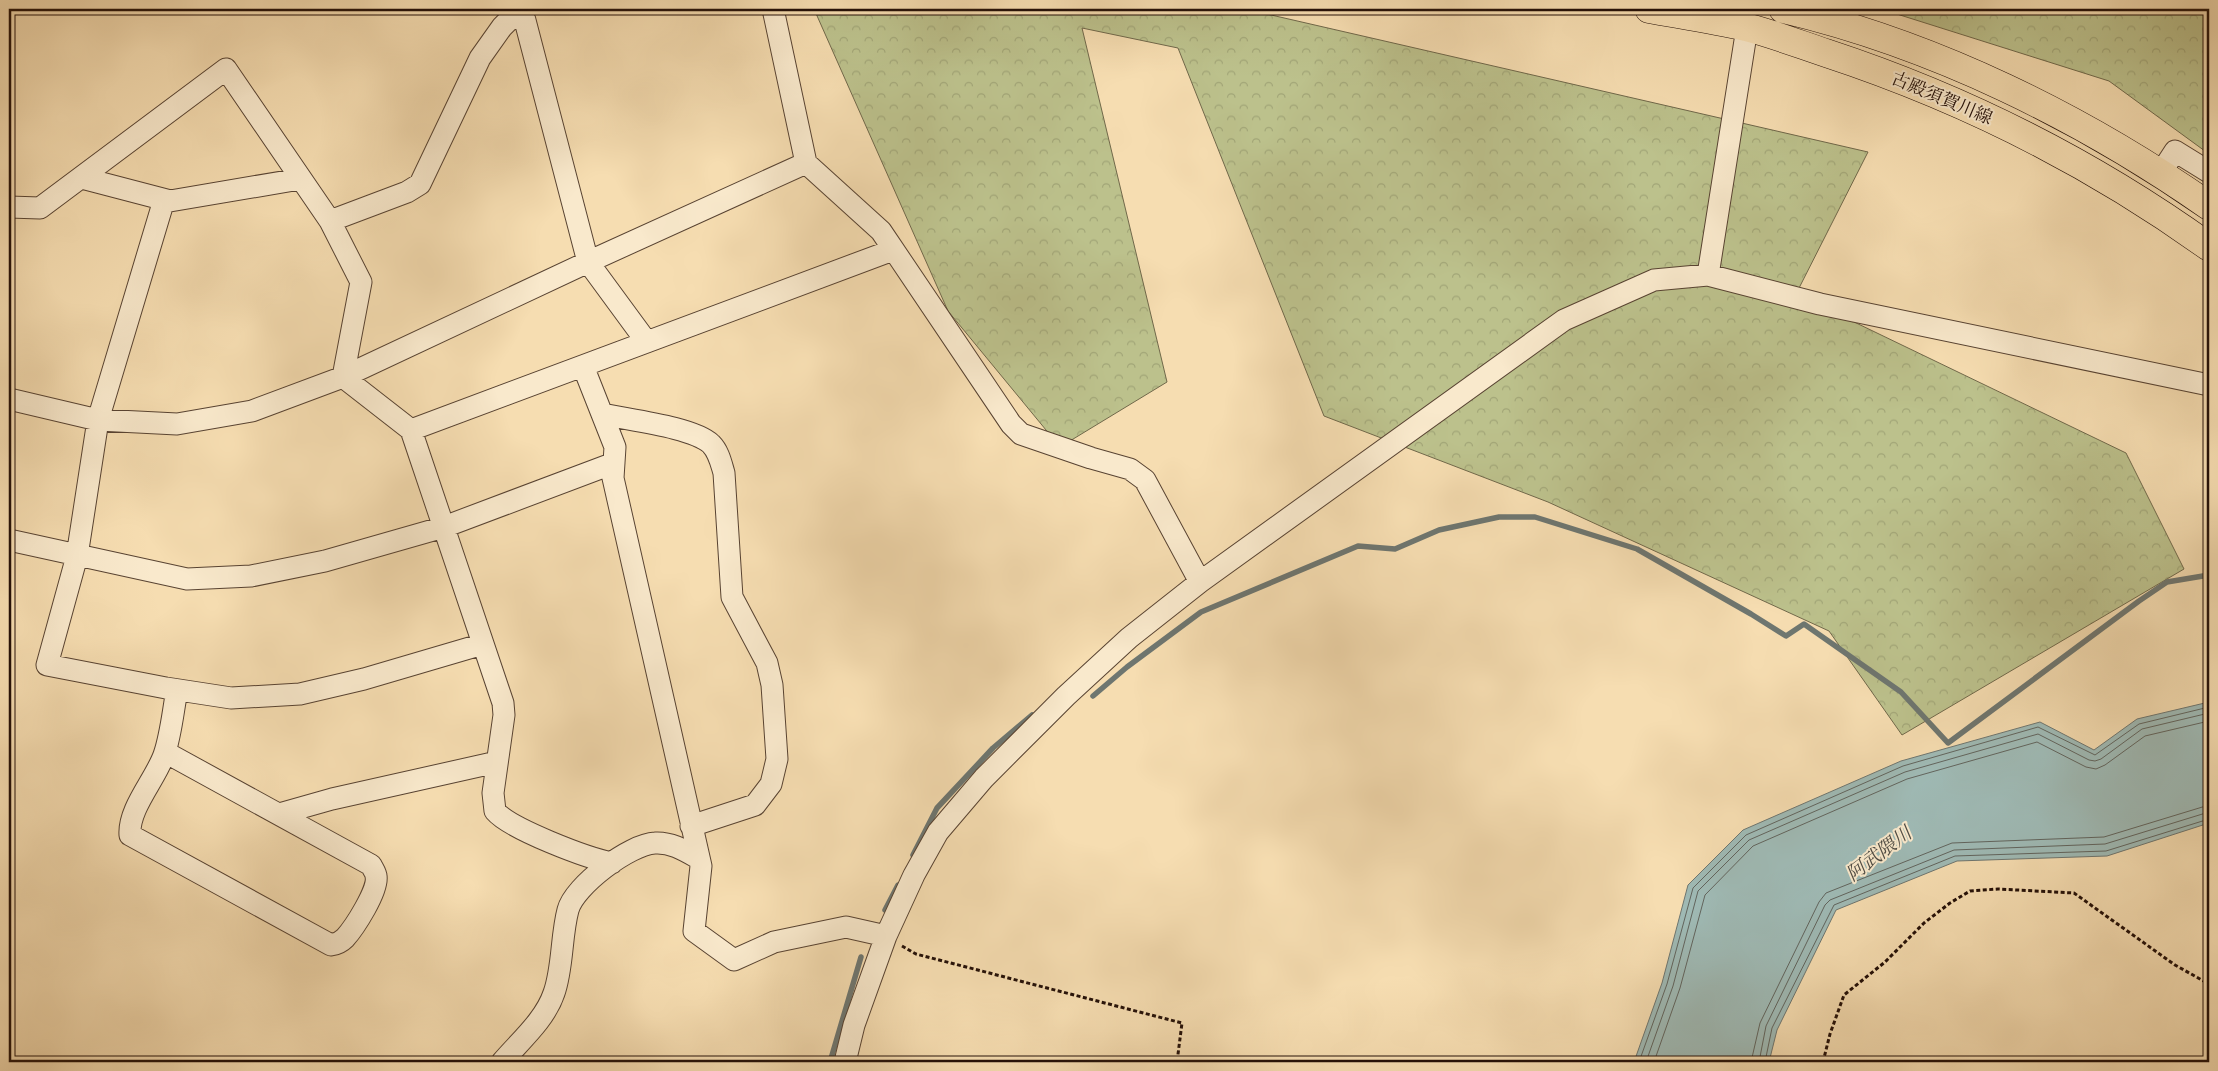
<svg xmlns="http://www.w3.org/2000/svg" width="2218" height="1071" font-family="Alegreya,'Noto Serif JP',serif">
<defs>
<pattern id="forest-crowns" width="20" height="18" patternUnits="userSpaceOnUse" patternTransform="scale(1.25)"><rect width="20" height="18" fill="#bcc18c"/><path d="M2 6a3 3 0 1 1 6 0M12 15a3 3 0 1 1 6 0" fill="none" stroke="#a1a577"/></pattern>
</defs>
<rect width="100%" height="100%" fill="#f6ddb1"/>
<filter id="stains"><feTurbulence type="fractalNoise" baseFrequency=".004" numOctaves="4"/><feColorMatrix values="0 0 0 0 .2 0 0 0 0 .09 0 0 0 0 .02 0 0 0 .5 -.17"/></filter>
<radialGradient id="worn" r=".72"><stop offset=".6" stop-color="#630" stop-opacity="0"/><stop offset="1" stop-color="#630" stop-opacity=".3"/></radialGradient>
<!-- forest -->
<path fill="url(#forest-crowns)" stroke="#70684a" d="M814,9h431l623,143 -72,142 330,159 58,116 -282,166 -73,-104 -281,-129 -224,-86 -146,-368 -96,-20 85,354 -107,65 -112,-136z
M1881,9h328v145l-100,-73z"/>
<!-- water -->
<path fill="#9fbab5" stroke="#6e7670" d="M2209,702v121l-102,33 -150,5 -121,49 -59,120 -8,32h-135l28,-79 26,-98 55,-55 158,-69 139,-39 54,28 43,-31z"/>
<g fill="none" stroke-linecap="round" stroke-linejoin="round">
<!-- shore -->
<path stroke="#62655e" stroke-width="1" d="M1639,1062l28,-78 26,-96 53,-53 157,-69 135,-39 57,28 44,-31 70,-17
M1646,1062l27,-76 25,-95 51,-51 156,-68 133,-38 51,26 6,1 6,-2 41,-30 67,-16
M1654,1062l26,-74 25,-93 48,-49 154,-67 130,-37 49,25 10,2 9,-4 40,-29 64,-15
M1751,1062l9,-39 59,-121 7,-9 126,-50 152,-6 105,-32
M1759,1062l7,-36 59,-121 5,-5 124,-50 151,-6 104,-32
M1765,1062l7,-34 62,-123 121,-49 151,-5 103,-32"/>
<!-- stream -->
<path stroke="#6e7670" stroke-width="5.5" d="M1093,696l34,-29 74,-55 157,-66 37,3 44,-19 60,-13h36l102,32 114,65 35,22 18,-12 97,68 47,51 191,-142 28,-19 42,-7
M913,855l24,-47 56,-60 39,-33
M885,910l13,-25
M830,1062l31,-105"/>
<!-- minor casing -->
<g stroke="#584332" stroke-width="23">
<path id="minor" d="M522,9l66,253 58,79
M773,9l33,154 75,68 130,193 10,10 70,24 39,11 15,11 55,102
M2160,174l15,-23 34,21
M82,178l88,23 130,-22
M164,200l-66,220 -21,136 -30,109 119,23 65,10 69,-4 64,-15 119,-35
M9,207l31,1 186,-139 104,152 31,61 -18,95 68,53 92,273 1,12 -11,78 2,18c15,18 92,47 117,52
M330,221l77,-29 13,-8 60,-126 22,-31 7,-7 15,-6 1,-5
M1708,275l39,-247
M583,366l32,81 -2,31 88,388 -7,65 40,29 40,-18 72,-15 40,9
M9,399l89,21 79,4 75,-13 91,-34 245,-115 218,-99
M602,414c26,6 91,13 109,30 8,8 10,19 13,29l8,124 35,66 5,22 5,74 -6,25 -16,21 -64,21
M411,430l482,-180
M9,540l178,39 64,-3 74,-15 119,-34 170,-64
M165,752l206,113c2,4 5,8 5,11 3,14 -22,52 -31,62 -4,4 -8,6 -14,7l-201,-110c-2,-26 25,-55 34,-80 7,-20 9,-44 13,-65
M279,814l53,-15 165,-37
M502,1062c18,-21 43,-42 52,-69 9,-25 7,-57 14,-83 6,-24 62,-66 87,-67 16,-1 29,7 43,15
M845,1062l9,-37 32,-89 28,-61 24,-43 46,-54 82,-82 63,-58 71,-56 364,-262 90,-40 54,-5 112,29 389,81"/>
</g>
<!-- major casing -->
<g stroke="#241008" stroke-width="29">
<path id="major" d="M1649,9c33,6 65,11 97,18 27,7 53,17 80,26 137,45 266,110 383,194
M1783,9c152,36 298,108 426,197"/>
</g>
<!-- path -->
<path stroke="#241008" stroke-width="3" stroke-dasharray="4 2.5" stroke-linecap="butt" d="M902,946l14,8 266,69 -5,39
M1823,1062l7,-28 14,-39 41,-33 39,-39 26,-20 20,-12 28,-2 76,4 101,72 34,19"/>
<!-- minor -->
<use href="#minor" stroke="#f9e9cc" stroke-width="21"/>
<!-- major -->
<use href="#major" stroke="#f6ddb1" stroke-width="28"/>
</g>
<g text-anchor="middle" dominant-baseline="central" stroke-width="4" stroke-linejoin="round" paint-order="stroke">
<!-- street labels -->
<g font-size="18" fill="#241008" stroke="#f9e9cc">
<text transform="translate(1942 98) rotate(23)">古殿須賀川線</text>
</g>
<!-- water labels -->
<g font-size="19" font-style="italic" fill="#4f4c45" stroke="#f9e9cc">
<text transform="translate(1879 854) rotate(-37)">阿武隈川</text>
</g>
</g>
<!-- margin -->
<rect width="2218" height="1071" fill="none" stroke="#f6ddb1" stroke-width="30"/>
<rect x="10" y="10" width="2198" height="1051" fill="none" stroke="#241008" stroke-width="2.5"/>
<rect x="15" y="15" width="2188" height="1041" fill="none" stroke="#241008"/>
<rect width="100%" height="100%" filter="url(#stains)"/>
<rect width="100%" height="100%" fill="url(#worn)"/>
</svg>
